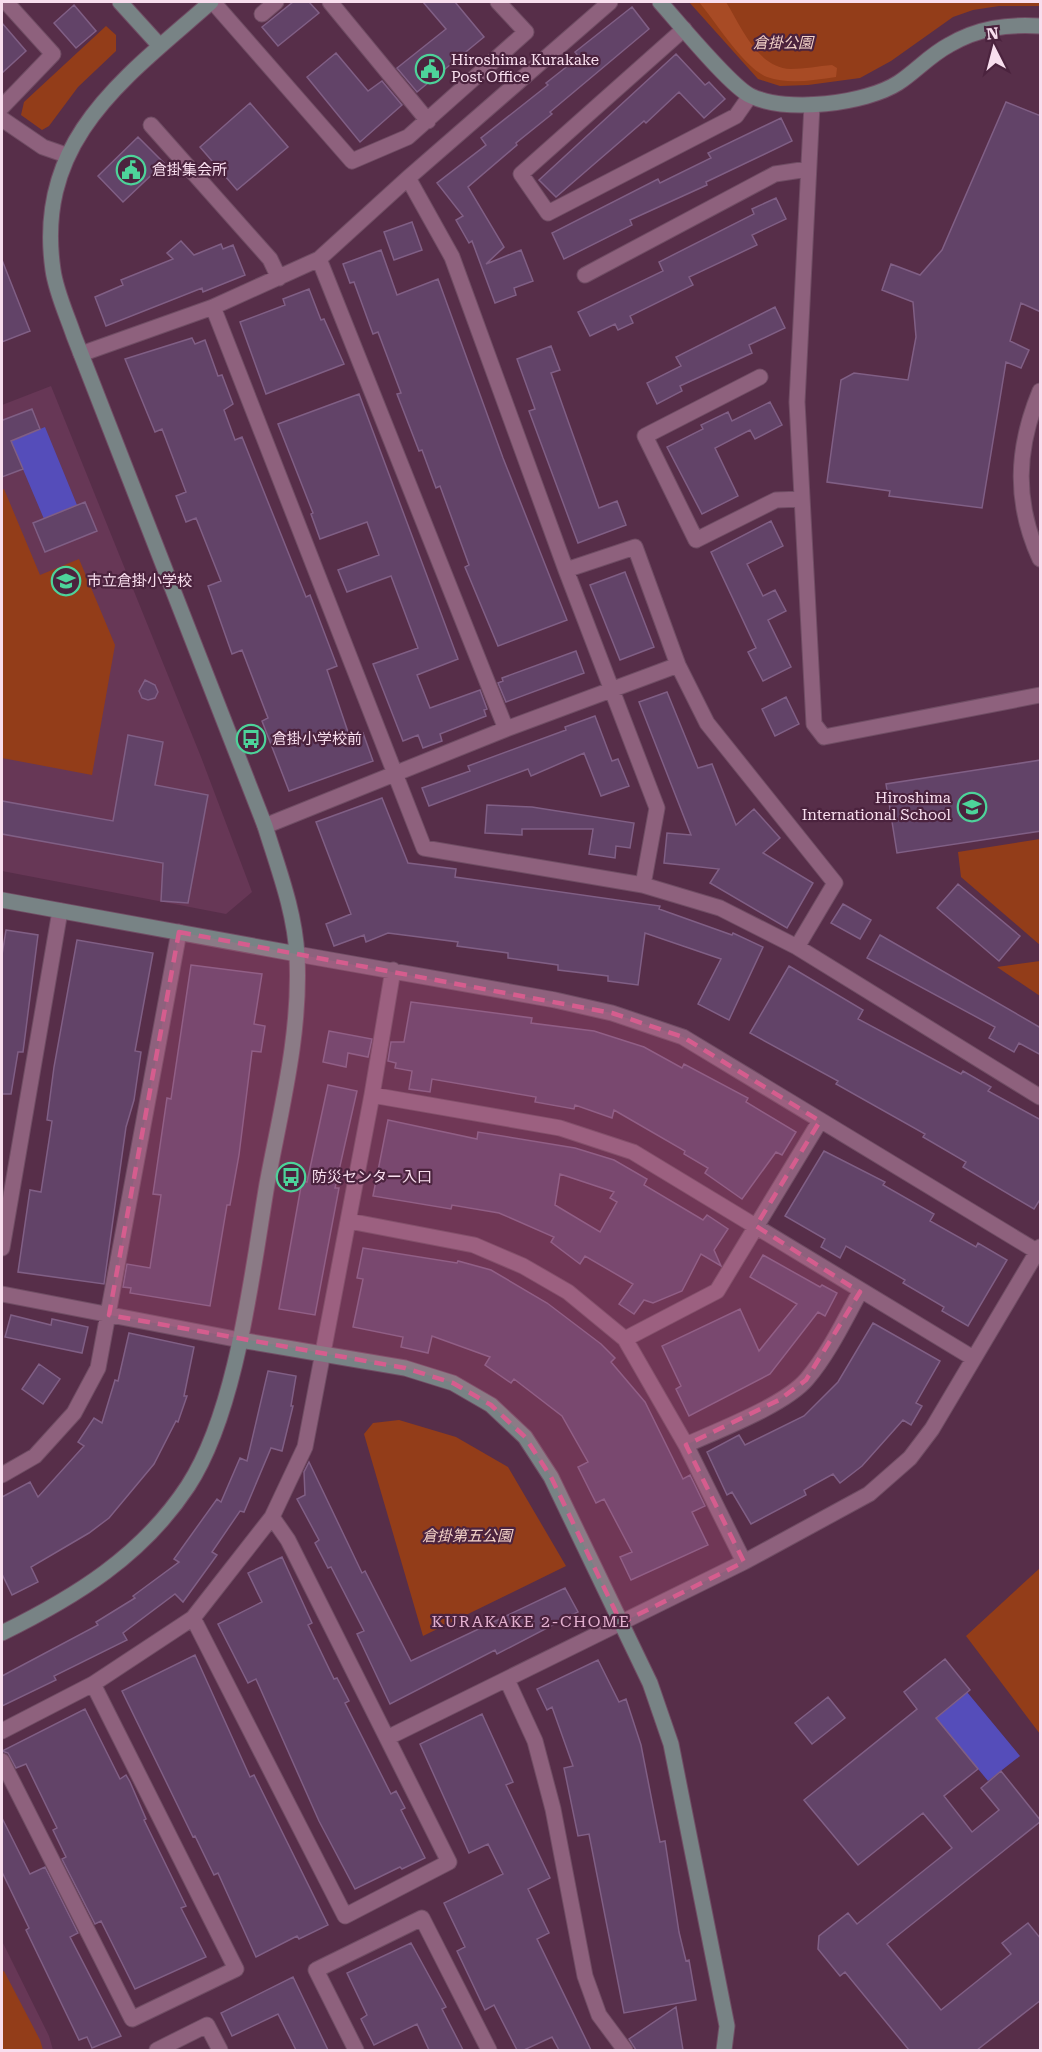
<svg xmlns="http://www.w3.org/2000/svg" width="1042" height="2052" font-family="'Roboto Serif','Noto Sans JP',serif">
<rect width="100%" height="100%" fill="#572e49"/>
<!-- built -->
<path fill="#673756" d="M51,386l150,371 51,135 -26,22 -224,-43v-466z
M2,1941l47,95 4,14h-51z"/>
<!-- green -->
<path fill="#933d19" d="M689,2h351v4h-41l-26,4 -20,7 -62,44 -31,17 -52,7 -28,1 -22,-7z
M106,26l10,9v16l-38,36 -29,39 -7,4 -21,-15 3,-13z
M4,489l36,86 39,-16 36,86 -23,130 -90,-17v-268z
M1040,839v106l-79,-68 -3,-25z
M1040,961v35l-43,-29z
M399,1420l57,17 52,30 58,99 -143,70 -59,-202 9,-11z
M1040,1568v166l-74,-98z
M4,1971l36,69 3,10h-41v-78z"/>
<!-- forest -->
<path fill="#a84b25" d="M699,2h27c15,24 31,66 65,67 13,0 28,-3 41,-4l5,3 -1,9c-22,3 -47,8 -69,0 -23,-9 -52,-56 -68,-75z"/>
<!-- water -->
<path fill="#554dba" d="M45,427l32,78 -33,14 -33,-78z
M967,1692l53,64 -32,25 -52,-63z"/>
<!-- building -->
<path fill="#624368" stroke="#805f85" stroke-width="1.5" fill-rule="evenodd" d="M293,2h16l10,11 -41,33 -16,-19z
M423,2h32l29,35 -67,55 -20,-24 49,-39z
M74,5l22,26 -20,17 -22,-25z
M632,7l17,22 -99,83 2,2 -36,29 1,2 -49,42 36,60 -18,17 35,-14 12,31 -19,7 2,7 -21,8 -23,-62 -3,2 -13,-23 7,-4 -26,-33 49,-38 -5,-7 67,-53 -2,-2 33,-26 -4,-5z
M2,23l24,28 -24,22z
M336,53l32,38 14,-10 20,24 -42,37 -53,-65z
M676,54l29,31 4,-3 16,17 -21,19 -25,-26 -33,31 -2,-2 -88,76 -17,-17z
M1006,102l35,14v196l-20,-9 -11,38 19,9 -8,18 -15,-6 -24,146 -93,-12 1,-5 -63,-9 14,-102 13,-7 54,7 8,-43 -3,-35 -31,-12 9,-26 29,11 22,-25z
M250,103l38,44 -51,43 -37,-43z
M781,118l11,23 -86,41 1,3 -77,35 2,5 -68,34 -12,-26 106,-54 2,4 51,-25 -3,-5z
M138,137l26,26 -41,39 -25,-26z
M776,198l10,21 -34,16 5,10 -68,32 4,8 -63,31 3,7 -15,7 -3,-6 -25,12 -12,-24 85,-41 -4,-9 95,-48 -2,-5z
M412,222l10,28 -28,10 -10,-28z
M181,241l13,14 27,-11 2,5 10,-4 12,30 -42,17 -1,-4 -96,38 -11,-29 28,-12 -2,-5 52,-21 -6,-6z
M381,250l16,45 41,-16 65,179 64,162 -69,26 -33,-79 4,-2 -29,-79 -4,2 -14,-38 -3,1 -22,-57 4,-1 -23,-61 -5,2 -19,-52 -4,1 -7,-19z
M2,260l28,71 -28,11z
M309,289l12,31 3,-1 20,45 -78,30 -26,-72 45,-17 -2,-6z
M775,307l10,21 -36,17 3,8 -72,33 2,5 -25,13 -10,-21 34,-17 -5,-9z
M192,338l3,6 10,-4 13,36 4,-1 11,29 -9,6 11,30 7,-3 64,160 4,-2 27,71 -10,4 23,68 13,-5 10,28 -84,30 -27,-70 6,-3 -26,-68 -10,4 -24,-68 13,-5 -25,-63 -10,4 -10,-26 10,-4 -24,-63 -7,3 -30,-73z
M551,346l9,24 -9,3 48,135 18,-7 9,24 -48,18 -49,-132 6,-2 -18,-50z
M359,394l99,265 -41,16 13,33 50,-18 7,19 -3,1 2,6 -46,18 2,7 -19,7 -5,-13 -15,6 -30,-77 45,-16 -27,-72 -44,16 -9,-22 41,-15 -12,-33 -47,17 -9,-25 2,-1 -35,-89z
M770,402l12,23 -27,14 -5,-9 -35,18 23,48 -36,18 -35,-67 36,-18 -2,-4 27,-13 4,9z
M32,409l8,20 -29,12 12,28 -21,8v-59l1,2z
M85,502l12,29 -52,21 -12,-29z
M771,521l12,25 -36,18 16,32 12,-6 11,21 -18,9 23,47 -28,14 -15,-29 8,-4 -45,-96z
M625,572l29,75 -34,13 -30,-75z
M576,651l8,22 -78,29 -8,-19 5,-2 -1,-3z
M145,680l10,5 3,7 -3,6 -7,2 -6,-2 -3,-7z
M667,692l31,76 14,-4 24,61 18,-16 26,29 -17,15 50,30 -26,45 -77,-45 9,-14 -55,-6 3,-30 24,2 -52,-133z
M786,697l13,27 -24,12 -13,-27z
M595,716l17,45 6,-2 11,27 -28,10 -17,-43 -53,23 -3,-7 -99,37 -7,-18 48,-17 -2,-5 98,-36 -1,-3z
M128,735l35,7 -8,43 53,10 -20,108 -27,-2 2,-38 -161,-29v-33l111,20z
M1041,760v71l-144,22 -11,-69z
M382,798l26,65 48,6 -1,8 205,29 -1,3 73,26 1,-2 30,14 -34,73 -31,-16 23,-45 -76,-26 -7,52 -30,-4v-5l-50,-6v-5l-50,-7v-5l-51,-7 1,-4 -70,-9 -22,9 -2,-7 -30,11 -8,-22 25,-10 -35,-92z
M487,805l45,2 102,16 -4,25 -14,-2 -1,12 -26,-4 4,-25h-71v6l-37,-2z
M958,884l62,52 -21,25 -62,-53z
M843,904l28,16 -11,19 -29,-16z
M6,930l32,5 -15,117h-5l-7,42h-9v-139z
M880,935l161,93v27l-22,-12 -5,9 -25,-14 6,-11 -128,-69z
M77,940l76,13 -18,98 6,1 -7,48 -8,27 -22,157 -86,-12 12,-82 11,2 11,-71 -5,-1 7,-53z
M191,965l71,9 -8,50 11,2 -4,26 -9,-1 -13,104 -9,50h-3l-17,101 -80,-13 1,-5 -8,-1 4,-23 23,4 11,-73 -8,-1 14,-96 4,1z
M789,966l74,44 -5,9 103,55 2,-3 28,16 -3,4 53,29v78l-7,11 -71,-42 3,-5 -43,-25 2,-3 -89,-50 2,-3 -88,-48z
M411,1002l121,16 -1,5 63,8 50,16 38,21 2,-4 64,34 -2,4 50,30 -14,23 -6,-3 -34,47 -37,-26 3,-5 -24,-14 1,-3 -71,-41 -2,8 -37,-13 -1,4 -39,-7 1,-5 -104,-18 -2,13 -21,-3 3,-18 -17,-3 1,-5 -8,-2 3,-19h13z
M329,1031l43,8 -4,18 -20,-4 -2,14 -23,-5z
M328,1085l29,6 -22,97h4l-24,127 -36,-6 23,-128 5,1z
M388,1120l89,19 1,-7 97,16 39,12 33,19 -3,6 59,35 4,-5 21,14 -14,21 7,16 -20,-12 -19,37 -29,12 -9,-3 -10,14 -15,-10 14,-20 -48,-28 -5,8 -29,-22 3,-5 -55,-24 -47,-8 -1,4 -78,-13zM560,1174l54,18 -4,6 7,4 -17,30 -45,-27z
M824,1151l61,31 -2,3 51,29 -4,7 46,26 2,-4 29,17 -39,66 -26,-15 2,-4 -41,-24 2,-3 -59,-34 -6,12 -19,-11 4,-8 -40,-23z
M363,1248l94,15 1,-2 33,9 56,33 54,41 14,14 -4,4 34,40 38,77 7,-4 15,31 -13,6 16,33 -77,35 -11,-23 12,-5 -28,-53 -8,4 -18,-36 10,-5 -26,-46 -48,-37 -3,4 -26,-18 5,-8 -58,-21 -4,17 -27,-6 2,-10 -50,-10 10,-48 -6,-1z
M763,1255l57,32 2,-2 15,8 -12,23 -7,-4 -48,62 -81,42 -13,-27 5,-3 -19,-40 78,-37 19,42 38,-47 -47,-27z
M11,1315l40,10 1,-6 36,8 -6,26 -77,-16z
M873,1323l67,38 -24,42 6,3 -11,19 -8,-5 -41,46 -22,17 -7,-9 -29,16 2,5 -55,29 -19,-32 -5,3 -20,-43 32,-17 6,10 59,-29 34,-34z
M129,1333l65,14 -10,49h3l-9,26 -2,-1 -22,43 -45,54 -20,15 -58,34 7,15 -26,13 -10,-21v-77l28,-15 8,15 46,-51 -6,-4 16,-24 8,5 13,-43 3,1z
M39,1364l21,15 -17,25 -21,-15z
M268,1371l28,5 -5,30h2l-11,45 -11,-3 -27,64 -4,-1 -28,41 5,3 -34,47 -8,-8 -52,39 4,7 -73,36 2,4 -54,26v-30l96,-51 -2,-3 39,-24 -2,-2 46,-34 -5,-3 43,-60 4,3 19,-44 7,3z
M309,1462l53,111 3,-2 46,90 154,-73 13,24 -81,42 -2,-4 -105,54 -33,-70 7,-3 -33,-64 -3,1 -13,-25 4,-3 -22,-41 8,-4 -1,-23z
M282,1557l30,66 -4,2 26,54 3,-1 12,23 -4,2 46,91 5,-3 9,17 -4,2 24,48 -23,11 -2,-2 -45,22 -36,-68 -63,-142 -8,4 -30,-59 44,-22 -14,-29z
M195,1655l55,122 4,-2 74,150 -29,14 -2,-3 -41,21 -38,-84 -4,2 -19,-39 -2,1 -71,-146z
M945,1659l25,31 -34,28 42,51 -34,27 28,36 27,-22 -18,-22 20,-17 40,50 -154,123 54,66 70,-56 -9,-11 26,-20 13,16v61l-64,50h-68l-64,-78 -5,4 -22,-27 1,-13 29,-23 9,11 95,-76 -29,-35 -65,52 -54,-65 113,-91 -13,-17z
M598,1660l21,42 7,-3 15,46 19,97 5,-1 14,91 7,29 3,-1 7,40 -72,13 -35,-179 -11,2 -14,-68 9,-2 -21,-59 -5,3 -10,-21z
M828,1697l17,21 -33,26 -17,-21z
M85,1709l35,70 6,-4 4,7 16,37 -2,1 42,86 -5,2 25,49 -71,32 -34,-68 -6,3 -33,-65 4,-2 -13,-27 4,-2 -31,-64 -10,4 -8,-15 -6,-2z
M482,1714l31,68 -7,3 44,93 -22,11 21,44 -12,6 54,111h-32l-7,-13 -28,13h-7l-23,-45 -9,5 -28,-59 8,-4 -21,-44 59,-29 -15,-30 -19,9 -49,-109z
M2,1818l28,56 15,-7 33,66 -8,4 51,99 -29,12 -5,-11 -8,3 -53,-110 3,-2 -27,-56z
M411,1943l35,64 -4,2 21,41h-34l-12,-26 -43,21 -13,-26 6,-4 -20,-42z
M293,1977l35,73h-32l-18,-36 -46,22 -11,-23z
M676,2007l7,43h-47l-7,-11z"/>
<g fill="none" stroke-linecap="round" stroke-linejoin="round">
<!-- street casing -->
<g stroke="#704d64" stroke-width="17">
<path id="street" d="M213,2l139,159 56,-24 118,-105 -28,-30
M330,2l98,119
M262,14l14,-12
M684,29l-163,145 27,39 188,-97 14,-20
M812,105l-15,297 17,322 10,13 216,-42
M2,107l51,-53 -47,-52
M2,119l41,28 23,8
M151,125l119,134 9,19
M408,178l44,79 114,313 91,238 -14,77
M319,259l187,470
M585,275l190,-101 33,-5
M213,307l211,541 219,37 77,23 77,39 243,150
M81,354l132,-47 106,-48 89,-81 202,-176
M760,377l-115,59 51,104 80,-40 26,-1
M1040,391c-24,58 -26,111 0,168
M566,570l69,-23 43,118 29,58 128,160 -38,64
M265,826l241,-97 172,-64
M297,954l258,46 57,13 71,24 355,215
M372,1095l188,33 73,24 340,206
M349,1221l125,24 49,21 45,26 57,47 61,106 58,117
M2,1248l58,-337
M2,1294l238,46
M625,1339l92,-48 103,-170
M686,1445c33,-15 99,-40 121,-66 22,-26 37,-58 53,-87
M2,1475l33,-19 39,-43 24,-45 81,-436
M193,1618l152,298 104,-54 -161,-322 -16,-23
M507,1680l28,61 18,68 32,167 14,39 26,35
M2,1731l91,-47 100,-66 79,-101 33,-70 67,-352 21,-125
M389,1737l355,-175 125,-68 41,-36 22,-29 108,-182
M2,1761l130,258 104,-50 -143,-285
M157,2050l50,-25 13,25
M356,2050l-40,-80 106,-52 67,132"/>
</g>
<!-- secondary casing -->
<g stroke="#704d64" stroke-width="17">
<path id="secondary" d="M120,2l40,44
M660,2c18,20 71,85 91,94 36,17 114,8 147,-13 17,-11 32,-28 51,-38 29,-17 58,-21 91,-19
M2,900l295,54
M240,1340l165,28 48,15 38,22 34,32 26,40 99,206 21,61 56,282 -3,24
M2,1633c73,-36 140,-77 186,-147 49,-75 64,-213 79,-302 14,-75 34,-151 30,-228 -2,-44 -19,-88 -32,-130l-191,-490c-7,-21 -18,-44 -21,-66 -19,-131 72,-192 158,-268"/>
</g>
<!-- street -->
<use href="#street" stroke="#8e617d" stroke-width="15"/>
<!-- secondary -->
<use href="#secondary" stroke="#788385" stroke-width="15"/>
</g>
<!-- marked area -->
<path fill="#d55d8e" fill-opacity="0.2" stroke="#d55d8e" stroke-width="4.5" stroke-dasharray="12 8" stroke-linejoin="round" d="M179,932l433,81 71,24 137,84 -64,105 104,66 -54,88 -27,20 -93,45 58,117 -123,61 -70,-146 -26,-40 -34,-32 -38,-22 -48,-15 -296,-53z"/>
<!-- icons -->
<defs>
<g id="civic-ring" transform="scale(1.5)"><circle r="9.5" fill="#4b233e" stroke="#4dd39a" stroke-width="1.5"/><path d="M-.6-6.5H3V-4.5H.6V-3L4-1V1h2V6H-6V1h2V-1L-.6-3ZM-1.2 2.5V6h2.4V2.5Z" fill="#4dd39a"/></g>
<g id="school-ring" transform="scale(1.5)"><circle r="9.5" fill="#4b233e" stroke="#4dd39a" stroke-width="1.5"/><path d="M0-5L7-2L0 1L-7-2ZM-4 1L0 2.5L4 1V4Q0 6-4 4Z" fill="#4dd39a"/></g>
<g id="bus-ring" transform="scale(1.5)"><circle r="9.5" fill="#4b233e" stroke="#4dd39a" stroke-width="1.5"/><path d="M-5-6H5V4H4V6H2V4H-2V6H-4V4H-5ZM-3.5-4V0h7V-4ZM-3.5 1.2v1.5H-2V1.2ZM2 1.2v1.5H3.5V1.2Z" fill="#4dd39a"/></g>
</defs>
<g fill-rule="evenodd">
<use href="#civic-ring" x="430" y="69"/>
<use href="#civic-ring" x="131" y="170"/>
<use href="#school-ring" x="66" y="581"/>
<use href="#bus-ring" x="251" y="739"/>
<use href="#school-ring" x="972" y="807"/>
<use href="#bus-ring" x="291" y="1177"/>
</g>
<g text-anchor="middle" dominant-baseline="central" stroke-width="4.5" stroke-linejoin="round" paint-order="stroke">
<!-- park labels -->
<g font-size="15" font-style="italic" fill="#f4d4c9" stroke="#4b233e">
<text x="783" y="43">倉掛公園</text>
<text x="467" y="1536">倉掛第五公園</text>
</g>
<!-- poi labels -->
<g font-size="15" fill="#f8deee" stroke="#4b233e" text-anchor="start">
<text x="451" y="60">Hiroshima Kurakake<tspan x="451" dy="17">Post Office</tspan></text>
<text x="152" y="170">倉掛集会所</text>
<text x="87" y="581">市立倉掛小学校</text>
<text x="272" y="739">倉掛小学校前</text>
<text x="951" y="798" text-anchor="end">Hiroshima<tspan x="951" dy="17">International School</tspan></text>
<text x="312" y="1177">防災センター入口</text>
</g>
<!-- neighbourhood labels -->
<g font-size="16" letter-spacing="1.5" fill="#e3b0cf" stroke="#4b233e">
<text x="531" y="1621">KURAKAKE 2-CHOME</text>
</g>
</g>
<!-- border -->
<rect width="1042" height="2052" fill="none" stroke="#f8deee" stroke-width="6"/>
<!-- north arrow -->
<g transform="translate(994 48) rotate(354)" stroke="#4b233e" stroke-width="4.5" paint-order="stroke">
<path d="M0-4.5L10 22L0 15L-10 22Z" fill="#f8deee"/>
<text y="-9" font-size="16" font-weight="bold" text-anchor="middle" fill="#f8deee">N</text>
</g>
</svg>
